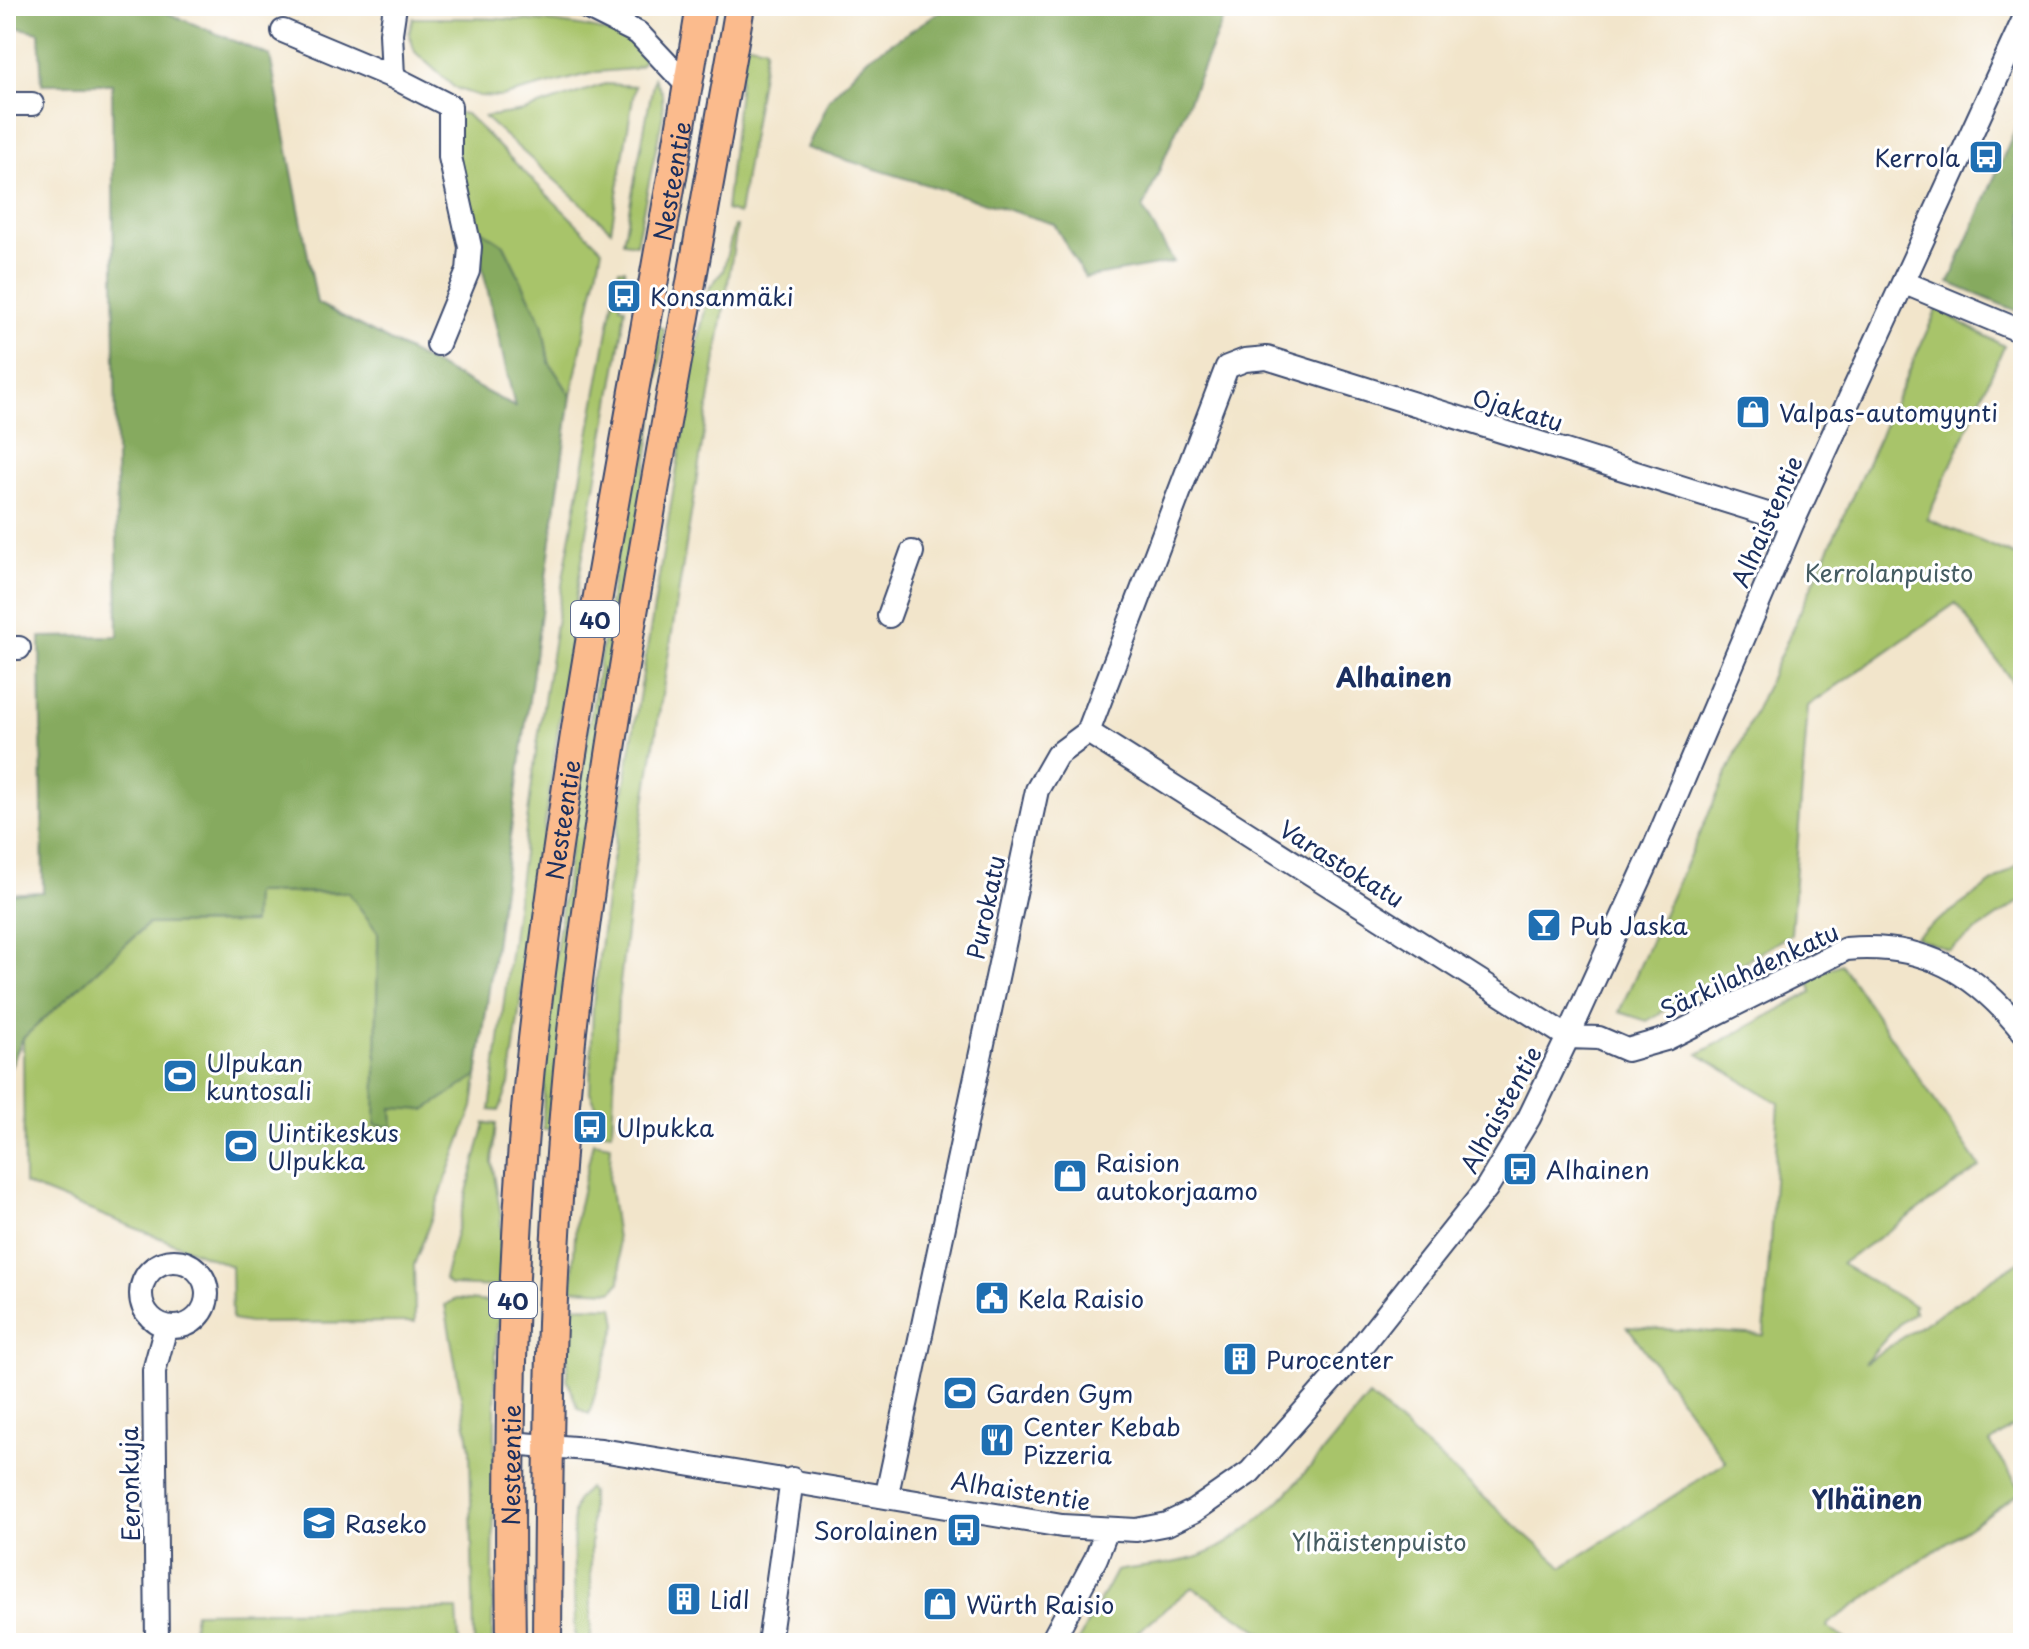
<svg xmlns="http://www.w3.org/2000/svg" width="2029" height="1649" font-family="'Playpen Sans',sans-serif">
<rect width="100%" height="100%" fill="#fff"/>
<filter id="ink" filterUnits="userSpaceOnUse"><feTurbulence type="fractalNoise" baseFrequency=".0125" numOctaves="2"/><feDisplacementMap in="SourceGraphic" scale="16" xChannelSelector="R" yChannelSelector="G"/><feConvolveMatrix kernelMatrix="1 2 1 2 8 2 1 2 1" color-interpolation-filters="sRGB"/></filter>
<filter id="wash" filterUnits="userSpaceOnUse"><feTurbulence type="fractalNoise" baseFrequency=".006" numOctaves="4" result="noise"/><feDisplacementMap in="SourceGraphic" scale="32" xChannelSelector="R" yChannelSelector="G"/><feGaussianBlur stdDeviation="1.8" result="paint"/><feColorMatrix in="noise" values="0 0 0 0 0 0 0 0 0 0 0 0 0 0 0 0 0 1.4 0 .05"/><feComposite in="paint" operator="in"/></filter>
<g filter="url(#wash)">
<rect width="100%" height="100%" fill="#f2e5cb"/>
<!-- green -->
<path fill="#a8c46b" stroke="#627a64" stroke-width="2" d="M413,18c46,1 211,-6 233,39l-5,8 -8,4 -36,3 -96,25 -22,-1 -24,-8 -40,-36 -6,-19z
M744,43l22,4 -27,167 -13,-4z
M654,78l8,15 1,22 -27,129 -13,-2z
M605,84l30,2 -24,144 -127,-113 40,-6z
M446,111l20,3 136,135 -31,147 -22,-34 -7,-39 -70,-99z
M734,226h3l-107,670 -12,105 -6,131 -14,-1 1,-19 -9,-20 3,-86 14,-115 91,-550 12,-54 13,-16z
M619,269h6l-5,37 5,1 -3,27 -43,244 -70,506 -10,27 -9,-1 46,-358 28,-179z
M1937,309l67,37 -77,173 94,39 2,-3v142l-67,-94 -148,103 -17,228 -144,87 -28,-9z
M657,326l7,3 -8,68 -103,732h-10c1,-109 18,-217 34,-325 24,-160 52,-319 80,-478z
M2023,861v38l-74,51 -34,-13z
M395,892l92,109 -14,106 -59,158 1,57 -166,1 -17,-3 -1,-54 -207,-82 -1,-146 125,-114 105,-1v-30z
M1841,964l139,203 -139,97 74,42 -3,3 3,3 -15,11 -36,40 159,-104v160l-33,24 32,48 -194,133 -1,3 24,16h-572l-87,-56 -68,56h-47l39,-72c27,-5 59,-6 85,-15 67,-26 123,-107 168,-160l194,171 163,-105 -98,-135 136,8 15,-232 -81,-49 114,-62 -4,-15z
M485,1123l11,1 -4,38 9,54v71l-51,-2 -6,-6z
M593,1142l18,3 -2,36 12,87 -1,14 -8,9 -40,-2 4,-70z
M456,1299l44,4 -4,43 -4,297h-18l-4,-195 -25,-143z
M570,1306l44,1 3,17 -28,90 -11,-6 -11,-30z
M588,1488l3,4v151h-16l-2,-129 4,-14z
M457,1609l2,34h-268l4,-31z"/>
<!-- forest -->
<path fill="#86aa5f" stroke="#506c5e" stroke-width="2" d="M6,6h145l119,50 47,247 198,104 -43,-183 32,21 38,78 7,39 22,34 -94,680 -52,34 -33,-2 1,19 -18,-2 3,-192 -30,-41 -94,1 -1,30 -105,1 -125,114 -17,39v-183l37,-2 -3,-255 78,-1 -6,-552h-70l-3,-52 -33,-7z
M949,6h280l-86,203 31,53 -89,16 -31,-54 -247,-76 22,-49 39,-41z
M2023,111v193l-4,8 -70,-29z"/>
</g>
<g filter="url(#ink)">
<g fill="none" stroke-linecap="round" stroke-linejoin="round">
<!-- minor casing -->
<g stroke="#3b4a6e" stroke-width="26">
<path id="minor" d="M584,6l54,27 48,51
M283,31l110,46 57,29v51l20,90 -2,24 -30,73
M393,77l-2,-44 4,-27
M6,104h26
M1905,283l118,49
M889,616l23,-64
M6,648h13
M1088,732l480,305 31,1 28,12 39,-11 180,-90c78,-7 129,23 177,83
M141 1294a33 33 0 1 1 66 0a33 33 0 1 1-66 0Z
M509,1443l92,7 461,76 74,4 31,-6 27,-13 56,-39 105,-118 131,-165 43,-71 39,-81 86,-189 139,-326 230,-501
M887,1494l150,-704 20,-35 31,-23 139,-365 18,-7 22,-2 526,164
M157,1643l-3,-272 12,-44
M769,1643l23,-164
M1051,1643l45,-85 11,-28"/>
</g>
<!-- major casing -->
<g stroke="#3b4a6e" stroke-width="32">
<g id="major">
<path id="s1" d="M511,1643c-3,-213 0,-426 26,-638 40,-335 110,-666 164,-999"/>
<path d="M547,1643c1,-212 3,-427 28,-638 41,-335 108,-666 165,-999"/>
</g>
</g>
<!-- minor -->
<use href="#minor" stroke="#fff" stroke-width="22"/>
<!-- major -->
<use href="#major" stroke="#fbbb8d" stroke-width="28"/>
</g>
</g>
<!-- icons -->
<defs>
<g id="bus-square" transform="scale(1.8)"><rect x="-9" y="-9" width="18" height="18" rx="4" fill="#1f6fb2" stroke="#fff"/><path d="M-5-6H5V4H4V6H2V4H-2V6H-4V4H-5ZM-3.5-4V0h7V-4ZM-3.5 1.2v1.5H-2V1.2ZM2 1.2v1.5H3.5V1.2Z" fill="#fff"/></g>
<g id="shop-square" transform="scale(1.8)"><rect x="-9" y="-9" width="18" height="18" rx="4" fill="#1f6fb2" stroke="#fff"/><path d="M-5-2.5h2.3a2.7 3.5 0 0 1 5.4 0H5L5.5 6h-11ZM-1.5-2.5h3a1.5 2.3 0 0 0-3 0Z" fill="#fff"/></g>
<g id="bar-square" transform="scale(1.8)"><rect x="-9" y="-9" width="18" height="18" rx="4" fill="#1f6fb2" stroke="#fff"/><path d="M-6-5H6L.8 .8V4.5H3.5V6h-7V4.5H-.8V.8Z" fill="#fff"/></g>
<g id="stadium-square" transform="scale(1.8)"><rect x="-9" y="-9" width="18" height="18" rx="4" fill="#1f6fb2" stroke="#fff"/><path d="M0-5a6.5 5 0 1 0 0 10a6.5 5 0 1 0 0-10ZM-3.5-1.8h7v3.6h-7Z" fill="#fff"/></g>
<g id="civic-square" transform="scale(1.8)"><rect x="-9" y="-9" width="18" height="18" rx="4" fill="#1f6fb2" stroke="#fff"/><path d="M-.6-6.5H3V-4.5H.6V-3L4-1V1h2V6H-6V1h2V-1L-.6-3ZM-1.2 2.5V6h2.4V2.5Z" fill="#fff"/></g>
<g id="building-square" transform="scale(1.8)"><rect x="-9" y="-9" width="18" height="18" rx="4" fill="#1f6fb2" stroke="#fff"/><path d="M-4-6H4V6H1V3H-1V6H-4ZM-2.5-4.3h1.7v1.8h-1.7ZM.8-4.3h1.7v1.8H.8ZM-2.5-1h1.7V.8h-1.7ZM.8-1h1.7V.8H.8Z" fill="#fff"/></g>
<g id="restaurant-square" transform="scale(1.8)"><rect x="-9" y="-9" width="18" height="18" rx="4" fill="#1f6fb2" stroke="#fff"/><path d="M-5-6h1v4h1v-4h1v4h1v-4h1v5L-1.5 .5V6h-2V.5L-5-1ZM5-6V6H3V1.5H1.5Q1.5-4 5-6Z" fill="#fff"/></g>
<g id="school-square" transform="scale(1.8)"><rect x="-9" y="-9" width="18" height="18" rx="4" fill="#1f6fb2" stroke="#fff"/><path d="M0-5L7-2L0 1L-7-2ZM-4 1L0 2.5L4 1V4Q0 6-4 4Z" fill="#fff"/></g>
</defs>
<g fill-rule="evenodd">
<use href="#bus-square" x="1986" y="157"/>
<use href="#bus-square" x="624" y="296"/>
<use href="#shop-square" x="1753" y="412"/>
<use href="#bar-square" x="1544" y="925"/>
<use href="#stadium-square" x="180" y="1076"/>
<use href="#bus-square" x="590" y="1127"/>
<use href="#stadium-square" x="241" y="1146"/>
<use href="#bus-square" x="1520" y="1169"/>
<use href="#shop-square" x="1070" y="1176"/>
<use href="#civic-square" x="992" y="1298"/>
<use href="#building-square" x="1240" y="1359"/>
<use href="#stadium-square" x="960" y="1393"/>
<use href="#restaurant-square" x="997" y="1440"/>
<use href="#school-square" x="319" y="1523"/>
<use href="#bus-square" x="964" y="1530"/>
<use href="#building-square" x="684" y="1599"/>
<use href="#shop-square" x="940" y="1604"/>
</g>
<g text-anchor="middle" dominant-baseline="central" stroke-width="6" stroke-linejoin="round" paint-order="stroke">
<!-- shield labels -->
<g fill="#fff" stroke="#5f6d8e" stroke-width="2">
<rect x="571" y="601" width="48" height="36" rx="6"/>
<rect x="489" y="1282" width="48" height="36" rx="6"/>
</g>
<g font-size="22" font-weight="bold" fill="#1b2f5e">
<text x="595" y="619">40</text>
<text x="513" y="1300">40</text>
</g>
<!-- poi labels -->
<g font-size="24" fill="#1b2f5e" stroke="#fff" text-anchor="start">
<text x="1960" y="157" text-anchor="end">Kerrola</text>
<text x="650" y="296">Konsanmäki</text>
<text x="1779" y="412">Valpas-automyynti</text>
<text x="1570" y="925">Pub Jaska</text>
<text x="206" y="1062">Ulpukan<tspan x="206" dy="28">kuntosali</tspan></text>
<text x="616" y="1127">Ulpukka</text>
<text x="267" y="1132">Uintikeskus<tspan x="267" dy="28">Ulpukka</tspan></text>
<text x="1096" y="1162">Raision<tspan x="1096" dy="28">autokorjaamo</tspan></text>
<text x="1546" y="1169">Alhainen</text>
<text x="1018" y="1298">Kela Raisio</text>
<text x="1266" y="1359">Purocenter</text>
<text x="986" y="1393">Garden Gym</text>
<text x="1023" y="1426">Center Kebab<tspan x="1023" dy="28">Pizzeria</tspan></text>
<text x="345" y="1523">Raseko</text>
<text x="938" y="1530" text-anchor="end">Sorolainen</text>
<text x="710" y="1599">Lidl</text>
<text x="966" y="1604">Würth Raisio</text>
</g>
<!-- street labels -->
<g font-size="24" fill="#1b2f5e" stroke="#fff">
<text stroke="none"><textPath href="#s1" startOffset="1474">Nesteentie</textPath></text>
<text transform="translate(1518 409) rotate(17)">Ojakatu</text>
<text transform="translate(1766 521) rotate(-66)">Alhaistentie</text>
<text stroke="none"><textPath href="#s1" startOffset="826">Nesteentie</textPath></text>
<text transform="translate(1342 863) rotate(32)">Varastokatu</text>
<text transform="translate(985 907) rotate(-78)">Purokatu</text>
<text transform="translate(1749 970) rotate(-25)">Särkilahdenkatu</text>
<text transform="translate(1500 1109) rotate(-61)">Alhaistentie</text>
<text stroke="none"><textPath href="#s1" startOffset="178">Nesteentie</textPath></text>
<text transform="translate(129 1484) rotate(-91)">Eeronkuja</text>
<text transform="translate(1021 1490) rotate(9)">Alhaistentie</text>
</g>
<!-- park labels -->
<g font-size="24" fill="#455c62" stroke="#fff">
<text x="1889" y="572">Kerrolanpuisto</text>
<text x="1379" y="1541">Ylhäistenpuisto</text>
</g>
<!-- neighbourhood labels -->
<g font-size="26" font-weight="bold" fill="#1b2f5e" stroke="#fff">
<text x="1394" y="676">Alhainen</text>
<text x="1867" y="1498">Ylhäinen</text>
</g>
</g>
<!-- margin -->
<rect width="2029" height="1649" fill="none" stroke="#fff" stroke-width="32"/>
</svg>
